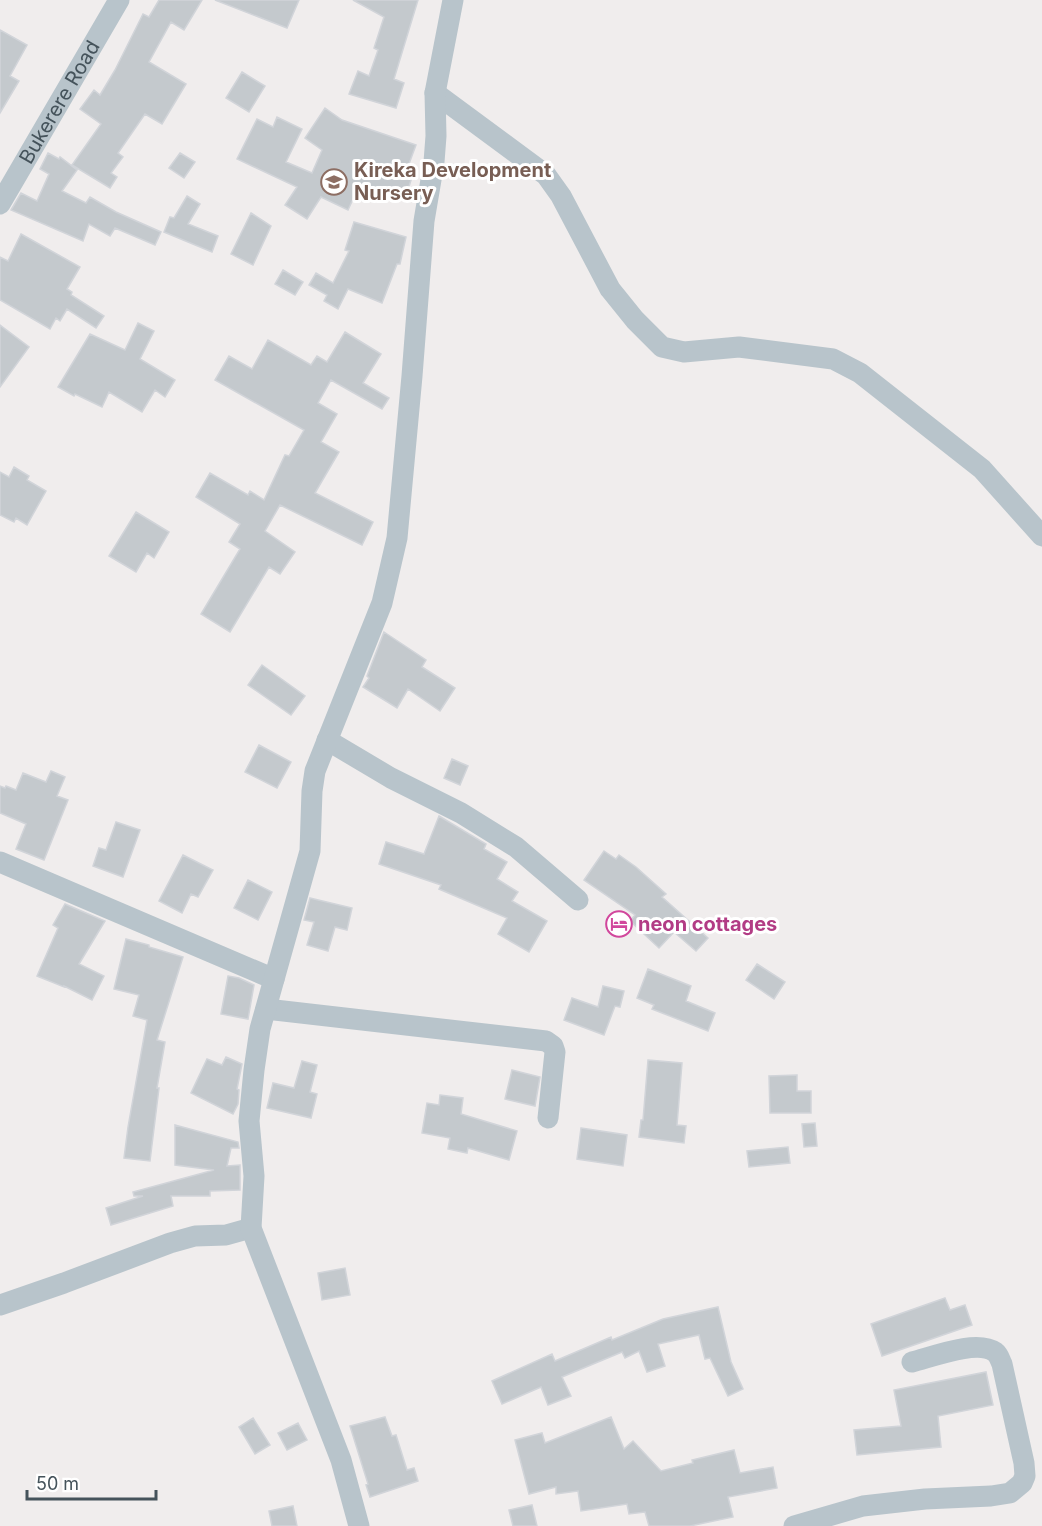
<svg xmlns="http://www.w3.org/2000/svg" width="1042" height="1526" font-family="Inter,sans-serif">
<rect width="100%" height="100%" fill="#f0eded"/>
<!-- building -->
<path fill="#c4c9cd" stroke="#d1d4d9" stroke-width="1.5" d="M159,0h43l-18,30 -13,-8 -22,40 37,22 -24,40 -17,-10 -27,39 5,4 -12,16 6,4 -7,11 -38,-23 29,-41 -21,-15 14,-19 6,5 15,-25 28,-56 6,3z
M215,0h84l-12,28z
M353,0h65l-24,79 10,4 -8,25 -47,-14 9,-23 11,5 9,-26 -4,-2 10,-31z
M0,30l27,15 -17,31 9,5 -19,32z
M242,72l23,14 -16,26 -23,-14z
M325,108l17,12 74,25 -10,27 7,2 -8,25 -45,-15 -12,26 -27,-13 -14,22 -22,-14 12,-18 -60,-28 20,-40 16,8 4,-10 25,12 -16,33 26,11 10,-23 -17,-12z
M48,153l11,6 1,-2 17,13 -15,21 24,12 4,-6 26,15 45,20 -6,13 -40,-17 -5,8 -21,-12 -6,17 -72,-31 10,-17 16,8 12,-27 -9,-5z
M180,153l15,9 -11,16 -15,-10z
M187,196l13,8 -12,20 30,12 -6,16 -48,-20 6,-15 4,1z
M251,213l20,13 -18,39 -22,-11z
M354,222l52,15 -6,27h-3l-15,39 -34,-14 -10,20 -14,-8 3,-6 -18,-10 7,-12 17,10 16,-32 -4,-1z
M21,234l59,33 -13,22 5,3 -1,3 33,21 -8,12 -29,-19 -7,12 -4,-3 -6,11 -50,-29v-43l8,4z
M283,270l20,12 -8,13 -20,-11z
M138,323l16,8 -14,28 35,21 -10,17 -10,-7 -13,22 -33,-20 -7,15 -27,-13 -1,2 -16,-9 32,-53 35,16z
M0,325l29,22 -29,40z
M345,332l36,22 -18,29 26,15 -7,11 -51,-29 -13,23 19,11 -16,28 18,10 -24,41 58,29 -11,23 -82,-40 -15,26 30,21 -15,22 -11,-7 -39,65 -29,-18 39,-65 -11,-7 11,-18 -44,-27 14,-24 38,22 2,-4 14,9 21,-45 4,1 15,-26 -89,-50 14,-24 23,13 16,-29 43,25 6,-9 10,6z
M14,467l15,9 -2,4 19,11 -19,34 -11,-7 -2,4 -14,-7v-43l9,5z
M136,512l33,20 -15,26 -7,-5 -11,19 -27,-16z
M384,632l42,28 -4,7 33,21 -15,23 -32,-22 -11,19 -34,-21 6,-9 -2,-2z
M262,665l43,31 -14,19 -43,-30z
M259,745l32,17 -14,26 -32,-16z
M452,759l16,7 -8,19 -16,-7z
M51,771l14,6 -8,19 11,4 -24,60 -28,-11 10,-25 -26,-11v-27l5,2 1,-2 10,4 7,-17 23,9z
M439,816l47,28 -2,5 23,13 -10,17 21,13 -6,9 35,20 -18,31 -31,-18 9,-16 -68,-29 2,-4 -62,-21 7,-22 38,12z
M116,822l24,8 -17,47 -30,-11 6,-18 7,2z
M604,851l12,8 3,-4 17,12 30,27 -4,3 46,41 -12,13 -22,-19 -15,16 -29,-27 5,-6 -51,-35z
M183,855l30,15 -15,27 -7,-3 -9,19 -23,-12z
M248,880l24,12 -14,28 -24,-12z
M310,898l42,10 -5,22 -12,-3 -7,24 -21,-6 7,-23 -10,-2z
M65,904l40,17 -26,43 25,12 -12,24 -28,-14v1l-27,-11 21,-48 -5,-3z
M126,939l23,6v2l34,10 -26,83 8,2 -8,46h2l-9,73 -26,-3 4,-31 19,-107 -14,-4 6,-21 -25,-6z
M757,964l28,18 -11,17 -28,-19z
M648,969l43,17 -5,15 29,12 -7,18 -56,-22 2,-4 -17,-7z
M228,976l11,2 15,7 -6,34 -27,-5z
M603,986l21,5 -4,16 -5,-1 -11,29 -40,-15 8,-22 26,9z
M226,1057l16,7 -5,25 2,1 -1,14 -5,10 -42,-21 16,-34 15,6z
M648,1060l34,3 -5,62 9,1 -2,17 -45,-6 2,-17h2z
M302,1061l15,4 -7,27 7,2 -6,24 -44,-10 6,-25 21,5z
M512,1070l28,7 -5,29 -30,-7z
M797,1075v16h14v22h-41l-1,-37z
M440,1095l23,3 -2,16 56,17 -8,29 -41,-12 -1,5 -19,-4 2,-11 -28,-5 5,-30 12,2z
M815,1123l2,23 -13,1 -2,-23z
M175,1125l63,17 1,6h-8l-4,18 13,-1v25l-30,1v5h-39l2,10 -62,19 -5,-17 37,-12h-9l-1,-4 81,-22 -39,-5z
M581,1128l46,7 -4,31 -46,-7z
M788,1147l2,16 -41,4 -2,-16z
M345,1268l5,27 -28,5 -4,-27z
M945,1298l5,12 15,-5 7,20 -90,31 -11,-32z
M718,1307l13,55 12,27 -15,7 -18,-38 -5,1 -6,-24 -41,9 7,22 -18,6 -8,-21 -14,7 -3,-6 -60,25 9,19 -23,9 -7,-18 -39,17 -10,-23 60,-27 3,7 56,-24 1,3 51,-21z
M986,1372l7,33 -55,11 3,31 -84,8 -3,-25 47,-4 -7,-36z
M385,1417l7,19 4,-1 11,35 7,-2 4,13 -48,16 -4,-12 2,-1 -18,-58z
M611,1417l13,32 9,-8 28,30 32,-8 -1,-3 42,-10 6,23 33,-6 4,21 -49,9 5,20 -43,9h-41l-4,-14 -16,2 -2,-10 -46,7 -3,-20 -22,3v-7l-27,7 -14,-54 27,-7 3,10z
M253,1418l17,27 -15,9 -16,-27z
M298,1423l9,17 -20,10 -9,-17z
M532,1505l5,21h-24l-4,-16z
M293,1506l4,20h-25l-3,-15z"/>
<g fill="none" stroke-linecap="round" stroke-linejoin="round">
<!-- minor -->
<g stroke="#b8c4cb" stroke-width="21">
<path d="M435,93l111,82 15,21 49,93 25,31 27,27 22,5 55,-5 94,12 27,14 122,96 60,67"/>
<path id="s1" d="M0,204l119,-204"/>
<path d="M327,740l64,38 70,35 55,34 62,53"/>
<path d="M0,862l274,117"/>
<path d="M266,1009l280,32 7,5 2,6 -7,66"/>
<path d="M0,1305l64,-22 106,-40 25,-7 31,-1 25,-7"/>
<path d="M359,1526l-18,-66 -90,-232 3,-52 -5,-55 5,-51 6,-41 50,-178 2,-60 3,-20 67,-168 15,-65 15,-162 12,-155 10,-59 2,-26 -1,-43 18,-93"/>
<path d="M794,1526l69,-20 62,-7 66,-3 19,-3 12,-10 3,-7 -1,-13 -22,-99c-2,-4 -3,-9 -7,-12 -18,-13 -63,5 -83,10"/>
</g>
</g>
<!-- icons -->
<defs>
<g id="school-ring" transform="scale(1.35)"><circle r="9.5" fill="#fff" stroke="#8d6e63" stroke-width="1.5"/><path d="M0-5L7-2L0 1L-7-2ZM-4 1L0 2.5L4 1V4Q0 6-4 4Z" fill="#8d6e63"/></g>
<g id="hotel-ring" transform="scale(1.35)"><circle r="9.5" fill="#fff" stroke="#d1479c" stroke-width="1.5"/><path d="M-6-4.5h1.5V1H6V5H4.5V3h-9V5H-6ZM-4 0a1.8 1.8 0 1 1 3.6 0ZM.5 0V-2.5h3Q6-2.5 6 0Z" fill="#d1479c"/></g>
</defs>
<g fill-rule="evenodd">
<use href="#school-ring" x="334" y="182"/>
<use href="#hotel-ring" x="619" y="924"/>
</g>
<g text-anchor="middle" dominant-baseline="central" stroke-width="6" stroke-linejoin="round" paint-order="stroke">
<!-- street labels -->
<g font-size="20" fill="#45535b" stroke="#fff">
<text stroke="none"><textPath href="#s1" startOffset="118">Bukerere Road</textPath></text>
</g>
<!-- education labels -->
<g font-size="20" font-weight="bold" fill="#785e54" stroke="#fff" text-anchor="start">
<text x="354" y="170">Kireka Development<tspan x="354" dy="23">Nursery</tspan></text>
</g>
<!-- hotel labels -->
<g font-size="20" font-weight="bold" fill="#b23c85" stroke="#fff" text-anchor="start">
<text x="638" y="924">neon cottages</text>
</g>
</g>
<!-- scale -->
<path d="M27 1490v9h129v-9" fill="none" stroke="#45535b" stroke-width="3"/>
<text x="36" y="1490" font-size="18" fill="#45535b" stroke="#ffffff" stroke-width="4.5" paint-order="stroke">50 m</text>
</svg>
